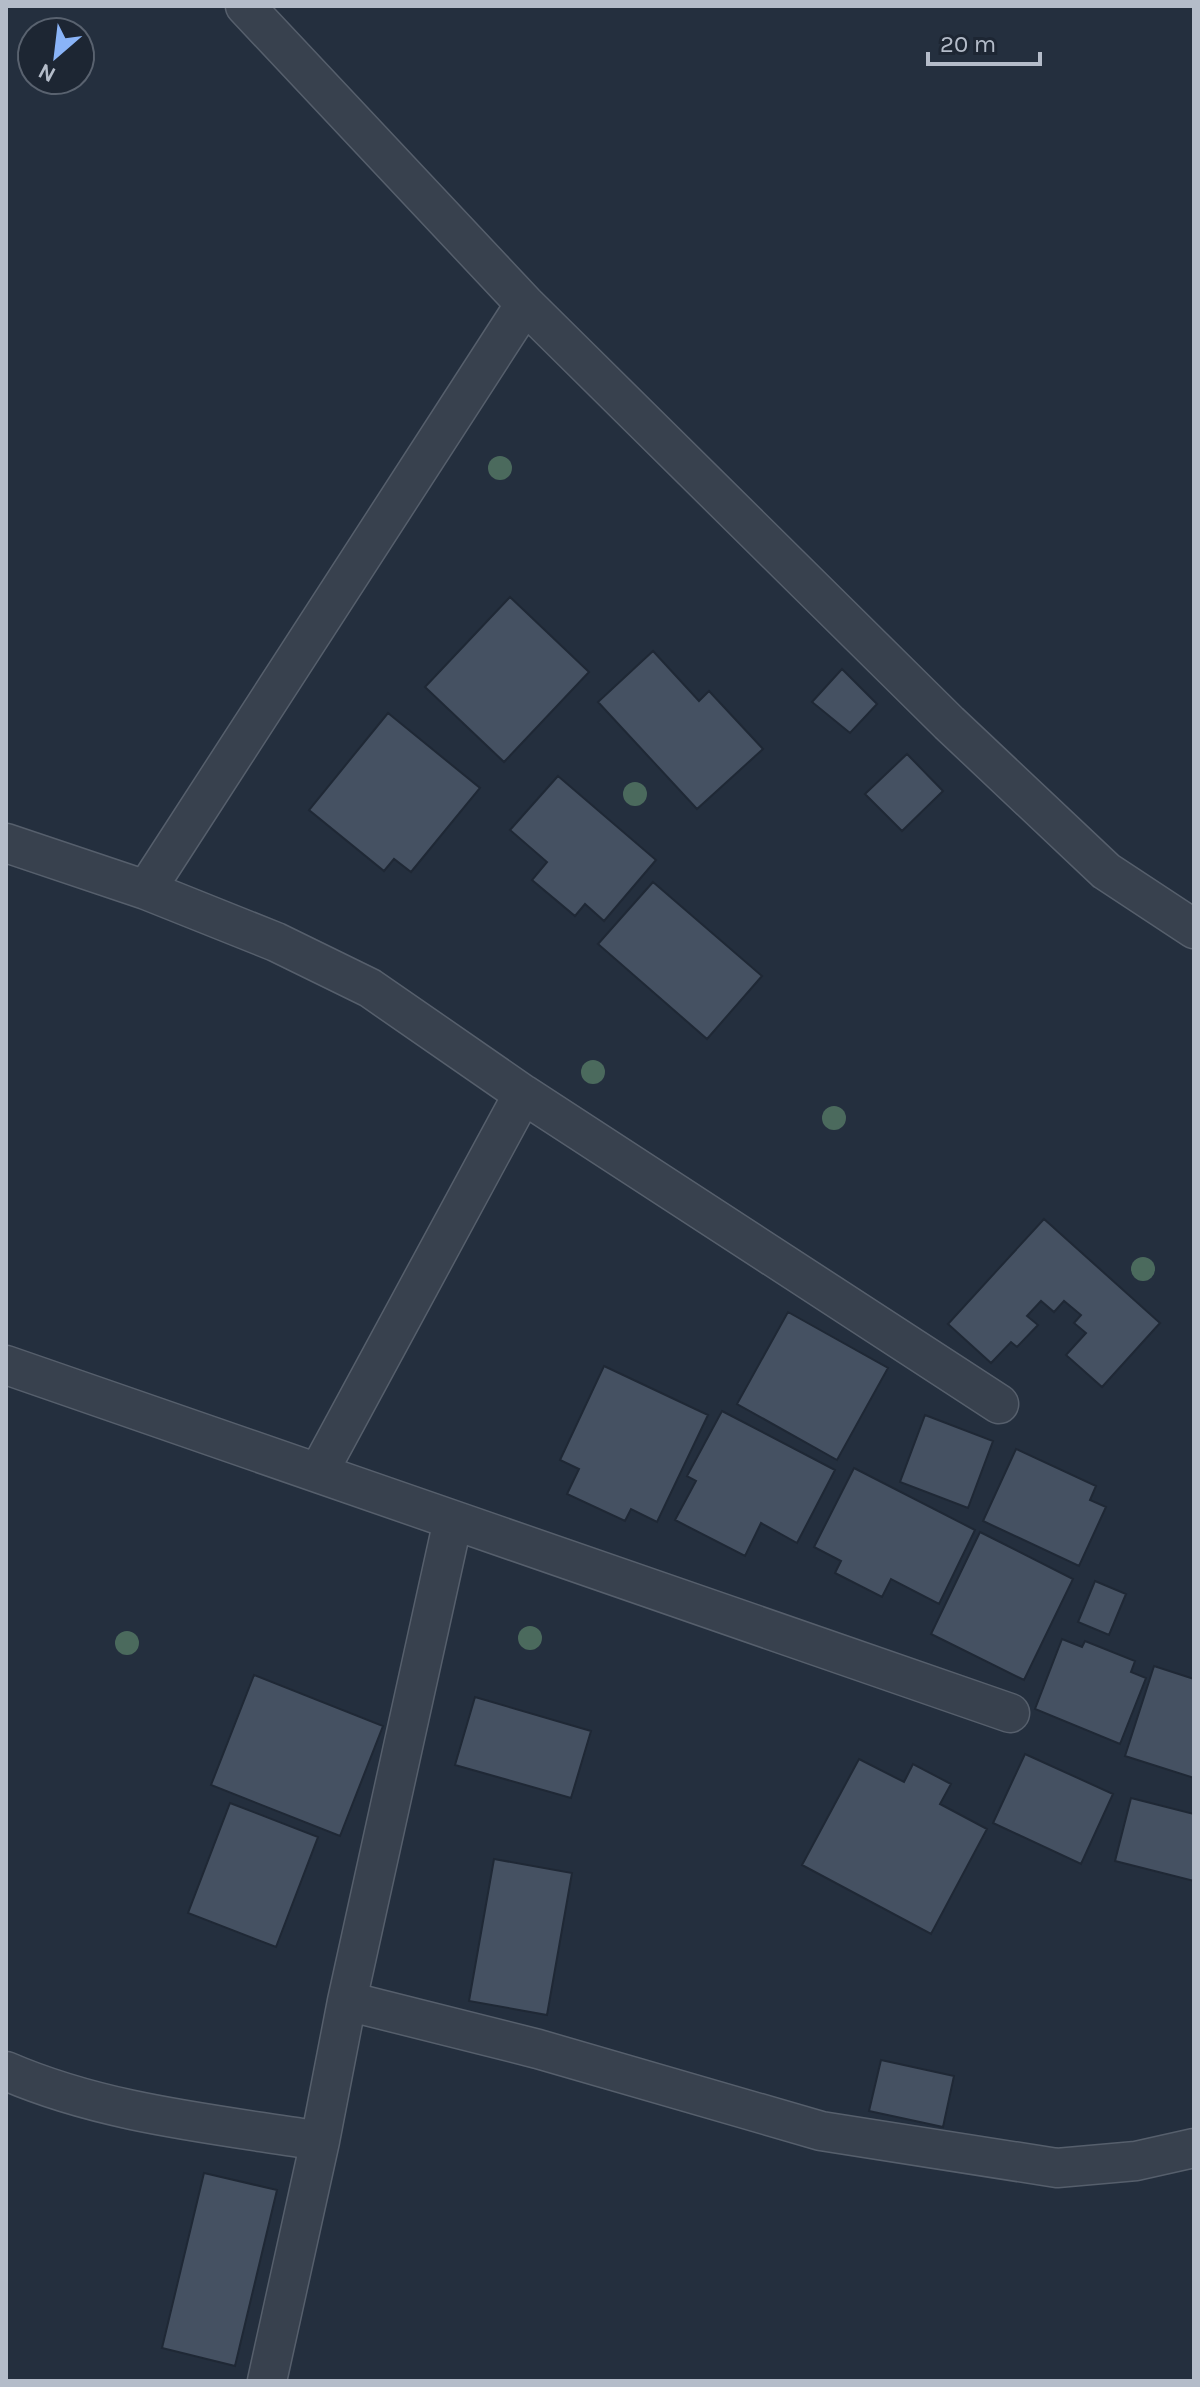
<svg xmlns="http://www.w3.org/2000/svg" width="1200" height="2387" font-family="Karla,sans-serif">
<rect width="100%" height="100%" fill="#242f3e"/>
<!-- building -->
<path fill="#455162" stroke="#1f2835" stroke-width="2" d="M510,597l79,75 -85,90 -79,-75z
M653,651l46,50 10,-10 54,58 -66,60 -99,-107z
M842,669l35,35 -27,29 -38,-31z
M388,713l92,75 -69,84 -17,-13 -10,12 -75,-61z
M907,754l36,37 -41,40 -37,-37z
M558,776l98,84 -52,61 -19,-17 -10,12 -43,-36 15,-18 -37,-32z
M653,882l109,94 -55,63 -109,-95z
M1044,1219l116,104 -58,64 -36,-32 20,-22 -12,-10 7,-8 -17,-14 -10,11 -13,-11 -14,15 11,9 -21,22 -6,-5 -20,21 -43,-39z
M788,1312l100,56 -51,92 -100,-56z
M604,1366l104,49 -51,107 -26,-13 -6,12 -58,-27 12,-25 -19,-9z
M722,1411l113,59 -38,73 -36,-20 -16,33 -70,-36 21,-39 -9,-5z
M925,1415l68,26 -25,67 -68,-26z
M1016,1449l80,37 -6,14 16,7 -27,59 -96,-45z
M854,1468l121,62 -36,74 -48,-25 -9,18 -47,-24 6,-12 -27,-14z
M980,1532l93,47 -49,101 -93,-46z
M1095,1581l31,13 -17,41 -31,-13z
M1062,1639l20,8 3,-6 50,20 -4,11 15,6 -26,66 -85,-35z
M1154,1666l40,13v99l-69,-22z
M254,1675l129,51 -43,110 -129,-51z
M475,1697l116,34 -20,67 -116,-33z
M1025,1754l88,40 -32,70 -88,-41z
M859,1759l45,23 9,-18 38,20 -11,20 47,25 -56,105 -129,-69z
M1131,1798l63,16v67l-79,-20z
M230,1803l88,34 -42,110 -88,-34z
M494,1859l78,14 -25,142 -78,-14z
M881,2060l73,16 -11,51 -74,-16z
M204,2173l73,17 -42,176 -73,-18z"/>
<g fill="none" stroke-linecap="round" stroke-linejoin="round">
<!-- street casing -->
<g stroke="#565f6c" stroke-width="41">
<path id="street" d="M245,6l280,298 424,419 157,148 88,58
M6,843l140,47 130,52 94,46 153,106 476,310
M146,890l379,-586
M6,1365l1004,348
M318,1473l205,-379
M347,2001l191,48 283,82 236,37 79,-7 58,-13
M6,2071c99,43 209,53 314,70
M267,2381l53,-240 27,-140 106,-481"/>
</g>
<!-- street -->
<use href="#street" stroke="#38414e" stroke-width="38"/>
</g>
<!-- trees -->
<g fill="#4b6a5d">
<circle cx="500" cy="468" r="12"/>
<circle cx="635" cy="794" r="12"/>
<circle cx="593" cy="1072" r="12"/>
<circle cx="834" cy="1118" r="12"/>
<circle cx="1143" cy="1269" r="12"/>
<circle cx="530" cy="1638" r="12"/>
<circle cx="127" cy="1643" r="12"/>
</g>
<!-- border -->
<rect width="1200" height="2387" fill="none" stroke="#b4bcc9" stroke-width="16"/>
<!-- north arrow -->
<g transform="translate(56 56) rotate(208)"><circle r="38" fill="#1d2633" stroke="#59626f" stroke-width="2"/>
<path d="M0-6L14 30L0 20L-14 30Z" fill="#8ab4f8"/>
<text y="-12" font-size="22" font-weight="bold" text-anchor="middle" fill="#b4bcc9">N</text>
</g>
<!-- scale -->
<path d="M928 52v12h112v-12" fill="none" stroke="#b4bcc9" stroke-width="4"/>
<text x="940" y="52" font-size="24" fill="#b4bcc9" stroke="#1d2633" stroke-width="6" paint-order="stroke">20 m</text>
</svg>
